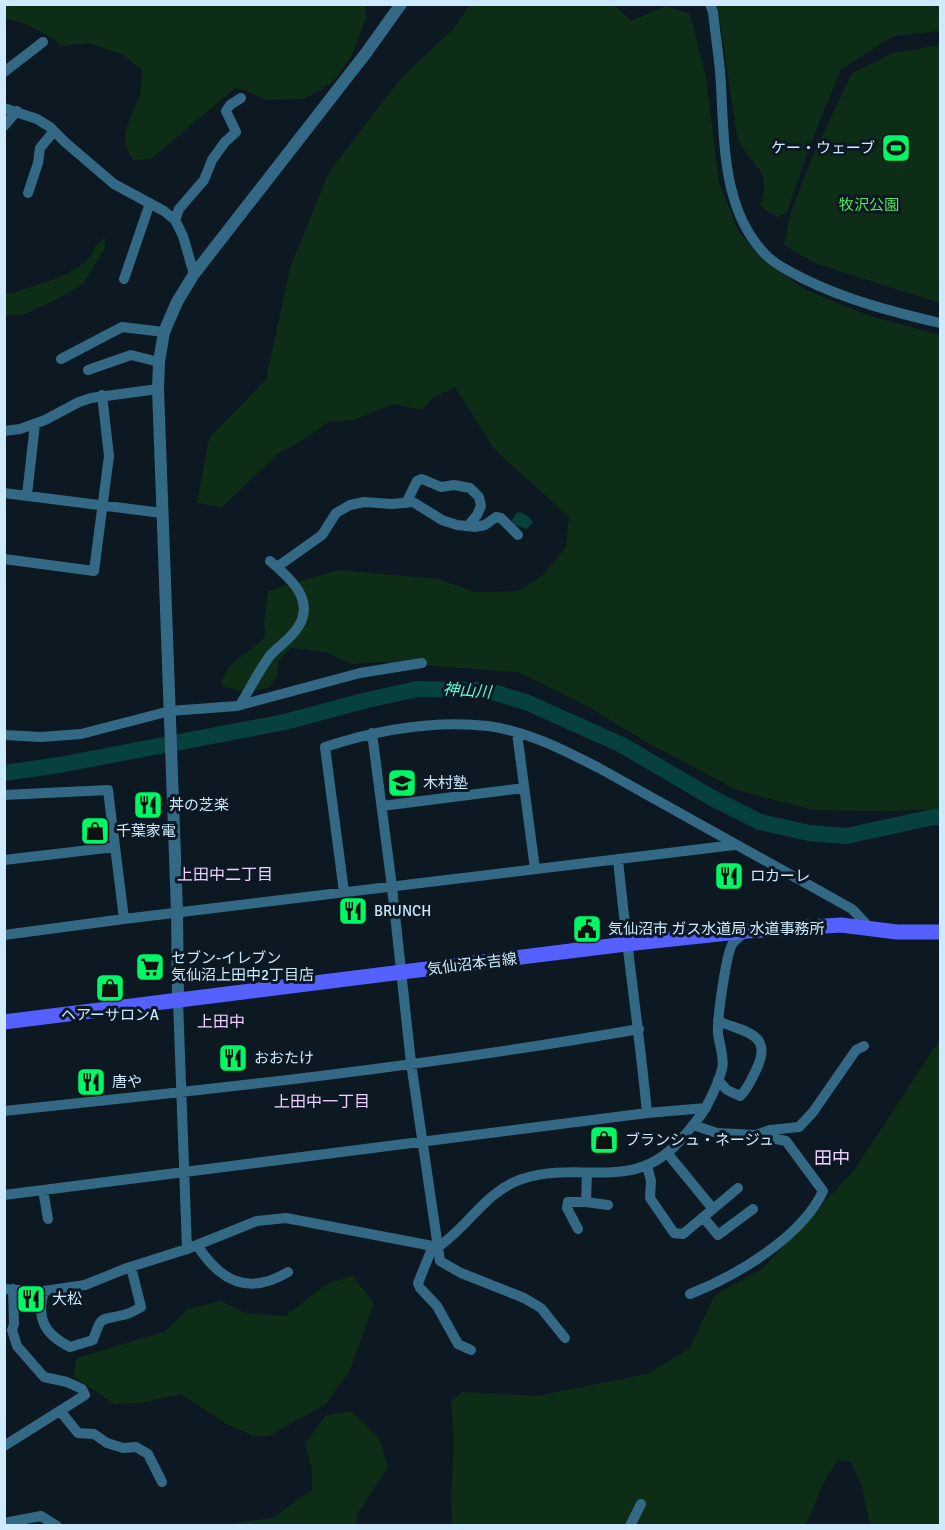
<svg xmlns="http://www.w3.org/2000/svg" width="945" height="1530" font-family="Signika,'Noto Sans JP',sans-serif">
<rect width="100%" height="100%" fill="#0c1822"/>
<!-- green -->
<path fill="#0e2d16" d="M365,4l1,14 -15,39 -18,25 -29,17 -38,1 -22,-10 -9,-2 -84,71 -17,1c-20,-22 -1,-43 6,-66 2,-8 2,-17 2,-24l-20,-16 -33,-11 -27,3c-17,-15 -35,-22 -58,-28l1,-14z
M469,5h145l17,16 35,-15 24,8 16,63 13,106 20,49 25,29 42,29 61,25 73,20v474l-56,2 -71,-1 -76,-20 -89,-47 -61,-37 -69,-34 -139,-10 -28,2 -26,-12 -34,-4 -12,12 -2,16 -7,11 -23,6 -25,-7c1,-25 28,-32 44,-50l-2,-13 4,-32 70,-21 101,9 35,13 44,-1 26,-17 22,-27 3,-30 -75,-68 -39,-62 -21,10 -12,13 -29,-6 -39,16 -25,2 -21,15 -30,17 -56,53 -25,-4 12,-65 57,-58 24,-112 39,-96 71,-93 55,-52z
M717,5h223v26l-46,5 -53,33 -27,66 -27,77 -10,5 -17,-11c14,-36 -8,-38 -21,-65 -4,-9 -4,-22 -6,-32 -6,-35 -9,-70 -16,-104z
M940,45v258l-123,-39 -33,-19 6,-30 22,-58 40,-84 41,-20z
M105,238v10l-22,36 -20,12 -38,18 -20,2v-24l6,2c21,-8 57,-17 74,-32 8,-7 9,-19 20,-24z
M940,1039v486h-70l-8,-38 -11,-25 -13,-2 -14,22 -18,43h-354l-1,-31 3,-51 -3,-42 12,-9 74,4 110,-22 42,-25 26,-54 48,-27 92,-99z
M353,1276l21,27 -24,67 -24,34 -57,32h-16l-28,-13 -44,-29 -42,9 -25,1 -41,-28 4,-18 89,-27 22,-22 33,-8 25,12 39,3 42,-32z
M351,1411l28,27 9,29 -31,48 -1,10h-124l3,-2 37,-5 40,-28v-21l-7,-25 21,-29z"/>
<!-- water -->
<path fill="#06413e" d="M520,512l9,5 4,5 -6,7 -13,-5 -2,-4 4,-7z"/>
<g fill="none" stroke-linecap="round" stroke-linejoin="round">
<!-- river -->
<path stroke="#06413e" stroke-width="16" d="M4,773l55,-8 226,-43 78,-21 54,-12 69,1 40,12 96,43 92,54 46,23 49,11 37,3 88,-19h6"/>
<!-- minor -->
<path stroke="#336985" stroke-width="10" d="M710,4l3,8c2,19 5,39 7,59 5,62 -1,138 47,185 10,10 24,16 35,22 44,22 91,34 138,45
M4,72l39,-30
M4,108l33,11 13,8 16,16 48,41 50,27 11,9 8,16 11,38
M4,126l13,-15
M28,193l10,-30 2,-15 14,-17
M175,220l4,-11 25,-29 8,-20 13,-18 11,-10 -10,-21 4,-6 11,-7
M124,279l26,-76
M61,359l61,-32 42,5
M88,370l43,-15 28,7
M4,431l16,-2 25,-9 34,-18 12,-4 67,-9
M4,493l158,20
M27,495l8,-71
M406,503l11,-22 5,-2 19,8 13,-2 16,3 9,9 2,9 -4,9 -9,11
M4,559l90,12 15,-115 -7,-61
M277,567l45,-32 14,-22 14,-8 14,-3 28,2 21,-2 29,18 15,5 18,2 10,-2 11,-8 5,1 17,17
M240,705c10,-16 18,-33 29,-48 9,-11 22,-18 29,-30 18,-27 -9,-50 -28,-66
M372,733l20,154 19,176 29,198 21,12 63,25 17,10 24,30
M517,733l18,136
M4,735l37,2 40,-3 89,-23 67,-5 123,-33 62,-10
M4,795l104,-5 16,129
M382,806l142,-18
M618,859c8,85 21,169 29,254
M4,860l111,-13
M344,892l-19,-145c52,-17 107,-27 163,-21 39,5 76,24 111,42l253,141 18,19
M4,935l120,-16 610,-74
M178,1000l9,249
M718,1021c26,11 55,12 39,47 -5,10 -9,21 -17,28l-13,-6 -9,-10
M4,1111c212,-22 425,-45 635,-82
M756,1135l14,-5 29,-3 14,-15 43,-62 8,-4
M668,1154l45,55
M647,1166l4,15 -1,17 24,35 9,1 55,-46
M43,1190l5,29
M4,1195l643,-82 59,-5
M586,1202l1,-29
M703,1217l15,18 35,-26
M578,1229l-11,-21 1,-6h18l22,3
M197,1245c23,36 51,51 91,27
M433,1246l-15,37 2,5 17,18 21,38 13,6
M4,1289l40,2 41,-6 42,-17 60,-19 70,-28 29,-3 152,29c30,-20 48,-56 84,-68 61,-20 113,17 162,-43 7,-9 16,-18 22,-29 6,-11 13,-26 16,-38 3,-10 -3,-25 -4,-36 -1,-12 8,-81 15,-90 3,-4 9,-8 13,-12
M44,1291c-8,27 0,43 26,56l23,-7c9,-26 7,-19 30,-25 6,-1 13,-5 18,-8l-10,-40
M690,1294c46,-18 112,-57 133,-103l-37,-50 -30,-6 -39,-2 -24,-8
M61,1412l17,21 16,1 13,9 16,5 13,-1 12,7 14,28
M4,1446l81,-51 -3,-6 -15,-7 -23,-5 -27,-31 -5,-16 2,-6 -1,-35
M4,1523l37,-7 16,10
M630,1526l11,-22"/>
<!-- tertiary -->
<path stroke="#336985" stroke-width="12" d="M178,1000l-1,-88 -19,-523 1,-27 5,-30 13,-30 17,-28 172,-221 35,-49"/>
<!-- primary -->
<path stroke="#5460ff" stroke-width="15" d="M4,1022l622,-78 121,-13 94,-6 56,7h43"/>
</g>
<!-- icons -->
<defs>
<g id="stadium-square" transform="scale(1.5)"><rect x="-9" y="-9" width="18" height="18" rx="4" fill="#00f864" stroke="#0c1822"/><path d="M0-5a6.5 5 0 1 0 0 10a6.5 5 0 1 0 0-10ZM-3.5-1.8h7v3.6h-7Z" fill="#111"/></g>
<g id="school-square" transform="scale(1.5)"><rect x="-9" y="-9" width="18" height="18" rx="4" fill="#00f864" stroke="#0c1822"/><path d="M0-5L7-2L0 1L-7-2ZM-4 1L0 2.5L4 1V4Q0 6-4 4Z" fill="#111"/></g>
<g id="restaurant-square" transform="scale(1.5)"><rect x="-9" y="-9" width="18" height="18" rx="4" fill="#00f864" stroke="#0c1822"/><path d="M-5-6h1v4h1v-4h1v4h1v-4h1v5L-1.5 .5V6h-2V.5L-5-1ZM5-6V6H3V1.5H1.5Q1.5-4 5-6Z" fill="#111"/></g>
<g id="shop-square" transform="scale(1.5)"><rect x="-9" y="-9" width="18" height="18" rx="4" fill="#00f864" stroke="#0c1822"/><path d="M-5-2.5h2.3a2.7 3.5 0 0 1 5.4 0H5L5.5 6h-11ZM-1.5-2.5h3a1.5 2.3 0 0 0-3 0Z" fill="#111"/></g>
<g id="civic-square" transform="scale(1.5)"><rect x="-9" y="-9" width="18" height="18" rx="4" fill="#00f864" stroke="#0c1822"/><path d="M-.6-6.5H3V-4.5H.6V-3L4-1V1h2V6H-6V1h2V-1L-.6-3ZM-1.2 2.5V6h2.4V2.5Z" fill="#111"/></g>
<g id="supermarket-square" transform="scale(1.5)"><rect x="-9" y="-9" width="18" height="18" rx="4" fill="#00f864" stroke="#0c1822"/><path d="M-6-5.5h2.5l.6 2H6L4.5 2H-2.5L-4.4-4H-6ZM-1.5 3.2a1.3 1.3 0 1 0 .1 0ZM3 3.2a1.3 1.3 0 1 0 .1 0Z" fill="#111"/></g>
</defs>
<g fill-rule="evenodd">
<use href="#stadium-square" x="896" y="148"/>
<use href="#school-square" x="402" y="783"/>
<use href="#restaurant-square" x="148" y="805"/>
<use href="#shop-square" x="95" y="831"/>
<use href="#restaurant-square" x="729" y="876"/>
<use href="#restaurant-square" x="353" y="911"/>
<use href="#civic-square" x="587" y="929"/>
<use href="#supermarket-square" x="150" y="967"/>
<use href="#shop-square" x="110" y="988"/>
<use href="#restaurant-square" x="233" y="1058"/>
<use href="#restaurant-square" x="91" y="1082"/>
<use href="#shop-square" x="604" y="1140"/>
<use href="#restaurant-square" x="31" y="1299"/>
</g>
<g text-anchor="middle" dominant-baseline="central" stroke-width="6" stroke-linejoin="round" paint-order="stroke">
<!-- poi labels -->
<g font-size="15" fill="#cdeaff" stroke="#0c1822" text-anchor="start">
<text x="875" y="148" text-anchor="end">ケー・ウェーブ</text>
<text x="423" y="783">木村塾</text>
<text x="169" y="805">丼の芝楽</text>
<text x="116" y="831">千葉家電</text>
<text x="750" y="876">ロカーレ</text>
<text x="374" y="911">BRUNCH</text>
<text x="608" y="929">気仙沼市 ガス水道局 水道事務所</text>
<text x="171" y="958">セブン-イレブン<tspan x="171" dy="17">気仙沼上田中2丁目店</tspan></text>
<text x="110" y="1015" text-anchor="middle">ヘアーサロンA</text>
<text x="254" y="1058">おおたけ</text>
<text x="112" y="1082">唐や</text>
<text x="625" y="1140">ブランシュ・ネージュ</text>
<text x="52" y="1299">大松</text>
</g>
<!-- park labels -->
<g font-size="15" fill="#50e858" stroke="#0c1822">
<text x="869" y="205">牧沢公園</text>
</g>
<!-- street labels -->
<g font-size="15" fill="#cdeaff" stroke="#0c1822">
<text transform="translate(472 964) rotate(-7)">気仙沼本吉線</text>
</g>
<!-- water labels -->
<g font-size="16" font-style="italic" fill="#5bffd8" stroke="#0c1822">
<text transform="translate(467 691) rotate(4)">神山川</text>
</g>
<!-- neighbourhood labels -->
<g font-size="16" fill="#efcfff" stroke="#0c1822">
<text x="225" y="875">上田中二丁目</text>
<text x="221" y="1022">上田中</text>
<text x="322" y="1102">上田中一丁目</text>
</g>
<!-- quarter labels -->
<g font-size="18" fill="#efcfff" stroke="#0c1822">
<text x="832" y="1158">田中</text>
</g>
</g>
<!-- border -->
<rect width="945" height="1530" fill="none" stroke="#cdeaff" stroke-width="12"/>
</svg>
